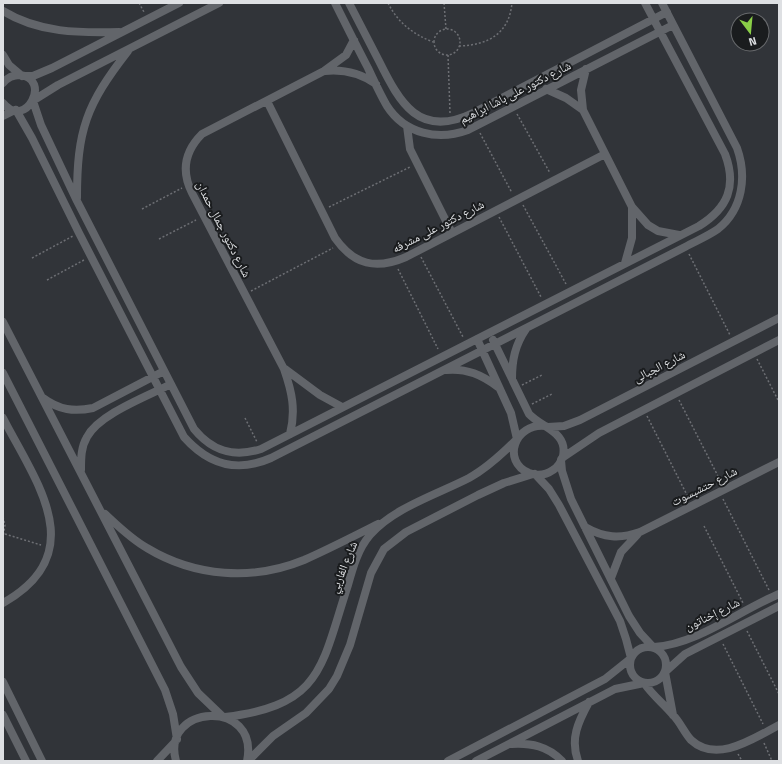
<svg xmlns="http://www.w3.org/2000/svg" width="782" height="764" font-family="'Titillium Web','Noto Naskh Arabic',sans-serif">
<rect width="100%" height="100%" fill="#313439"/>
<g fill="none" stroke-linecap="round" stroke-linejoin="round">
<!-- path -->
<path stroke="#6d6f74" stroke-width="1.5" stroke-dasharray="2 2" stroke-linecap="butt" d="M139,3l5,9
M388,3c10,20 25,31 45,39
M444,3l2,26
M434 42a13 13 0 1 1 26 0a13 13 0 1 1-26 0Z
M459,46c29,-1 50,-12 53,-43
M448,55l2,58
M517,114l33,59
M480,133l32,60
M523,205l43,79
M329,207l81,-40
M142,209l40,-21
M499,217l42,80
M159,239l37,-19
M689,254l41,81
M421,257l42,80
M32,258l41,-22
M398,269l40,80
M47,280l37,-20
M251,291l82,-43
M757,359l22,43
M522,385l20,-10
M679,400l42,82
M532,404l20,-10
M647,416l42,83
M245,418l12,24
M723,499l46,91
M3,517l2,8 -2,13
M704,526l39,77
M5,534l36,11
M747,631l32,63
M723,644l40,80
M764,743l8,18
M738,754l4,7"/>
<!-- minor -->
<path stroke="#62656a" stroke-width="8" d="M335,3c11,22 22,44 33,65 6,13 12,26 19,38 18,28 51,35 81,24l205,-105
M349,3c10,19 20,39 30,58 21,42 40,78 94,52l194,-101
M3,11c36,22 76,22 116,21
M3,55l6,10 13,11
M586,69l-5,21 2,20 49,97 16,18 10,6 21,4
M325,71c19,-2 35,2 51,13
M24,76h9l19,-8 127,-65
M3,83c4,-5 10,-8 17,-8 32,3 6,56 -17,28
M546,89l20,9 17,12
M34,100l24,-15 161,-82
M33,101l8,24 36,76 117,228c18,22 39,29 67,20l438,-223c29,-18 38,-40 26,-72l-80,-151
M267,101l68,137c19,27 41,32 71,19l199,-103
M16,110l16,28 47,95 105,204c25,28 53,36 87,21l414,-211c11,-6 23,-11 33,-18 25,-20 29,-53 19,-81l-75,-145
M3,116l12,-6
M407,126l3,23 42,84
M77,198c0,-68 9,-93 51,-147
M625,263l7,-25v-30
M3,322l178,345 17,26 24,23
M477,339l34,74 6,26
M493,340l36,74c13,14 39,18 34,42 -2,6 -5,11 -10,14 -7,5 -16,6 -24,3 -28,-12 -14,-50 16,-47
M285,369l35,26 22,12
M446,370c21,-2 36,5 52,17
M3,373l162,317 8,24 4,25
M512,379c0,-19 3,-34 14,-50
M43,398c16,12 31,14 50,10l71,-37
M3,418c33,64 89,135 0,185
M548,427l16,-1 16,-6 199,-102
M290,434c6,-24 2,-42 -6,-65l-92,-176c-11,-22 -7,-42 10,-59l122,-63 22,-16 8,-15
M562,458l37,-25 180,-93
M561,460l1,11 9,28 58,117 11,17 13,14
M81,470c0,-12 0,-23 6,-33 12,-23 61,-41 84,-53
M535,474l14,15 10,16 61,116 6,18 5,19
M105,514c13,12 26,25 42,34 48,29 106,33 157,12 25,-11 50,-24 74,-36
M585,527c19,11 35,12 55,5l139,-70
M611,578l10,-26 16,-17
M630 665a18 18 0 1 1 36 0a18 18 0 1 1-36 0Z
M654,647c43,-3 85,-36 125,-53
M665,672l20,-18 94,-48
M665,672l8,43
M3,682l39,79
M644,683c10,14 19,20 29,32 7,7 11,17 18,25 26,24 63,-2 88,-15
M3,715l23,46
M225,717c98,-12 96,-50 123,-132 5,-18 10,-36 22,-50 23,-27 68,-41 99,-57 18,-10 33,-24 47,-38
M512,744c19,-1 36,2 50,17
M157,761l18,-19
M176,761c-16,-57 84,-63 71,0
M248,761l25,-25 33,-23 23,-24 8,-13 13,-31 21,-72 13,-24 22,-17 72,-37 26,-12 29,-9
M448,761l157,-82 25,-20
M476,761l139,-72 29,-6
M578,761c-8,-22 0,-39 11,-59"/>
</g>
<g text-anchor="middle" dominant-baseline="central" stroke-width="4" stroke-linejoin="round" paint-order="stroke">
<!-- street labels -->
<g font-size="12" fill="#dee0e3" stroke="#1a1c1e">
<text transform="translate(515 92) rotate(-27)">شارع دكتور على باشا ابراهيم</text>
<text transform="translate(438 226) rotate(-27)">شارع دكتور على مشرفه</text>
<text transform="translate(224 229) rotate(63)">شارع دكتور جمال حمدان</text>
<text transform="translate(659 366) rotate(-27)">شارع الجبالى</text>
<text transform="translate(704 486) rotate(-27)">شارع حتشبسوت</text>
<text transform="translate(343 567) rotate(-68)">شارع الفاربي</text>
<text transform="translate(712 614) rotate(-26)">شارع إخناتون</text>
</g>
</g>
<!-- border -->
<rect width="782" height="764" fill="none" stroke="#dee0e3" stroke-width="8"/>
<!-- north arrow -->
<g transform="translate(750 32) rotate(164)"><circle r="19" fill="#1a1c1e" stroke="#686a6d"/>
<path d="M0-3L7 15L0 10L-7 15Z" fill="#8ace47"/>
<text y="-6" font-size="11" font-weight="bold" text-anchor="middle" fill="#dee0e3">N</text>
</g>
</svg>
